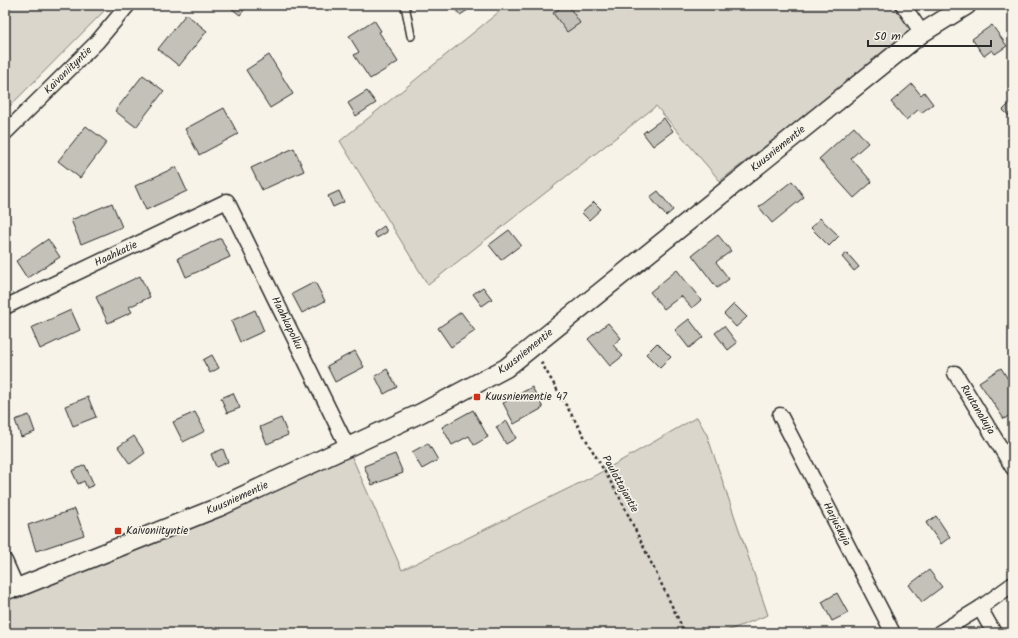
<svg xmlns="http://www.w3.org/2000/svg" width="1018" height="638" font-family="Kalam,sans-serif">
<rect width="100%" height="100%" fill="#f7f3e8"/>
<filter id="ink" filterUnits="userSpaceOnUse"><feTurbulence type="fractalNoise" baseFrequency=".025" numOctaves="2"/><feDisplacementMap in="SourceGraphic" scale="8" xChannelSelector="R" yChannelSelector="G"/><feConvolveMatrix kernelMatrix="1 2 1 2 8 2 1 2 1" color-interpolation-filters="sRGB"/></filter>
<g filter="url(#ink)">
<!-- green -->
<path fill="#dad6cc" stroke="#82807c" d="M5,5h105l-105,106z
M497,5h401l16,26 -194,150 -64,-75 -228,179 -88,-144 160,-130z
M697,417l10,18 61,180 -46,18h-717v-72l11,26 331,-141 55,124 194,-95z"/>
<!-- building -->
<path fill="#c4c1b9" stroke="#2b2b2b" d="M227,5h21l-8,10z
M457,5h16l1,1 -14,9 -6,-8z
M565,5h3l12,18 -13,9 -14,-19z
M650,5h12l-8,5z
M186,14l21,17 -28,35 -21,-17z
M374,20l7,11 -2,1 19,30 -28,17 -16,-24 5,-3 -10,-16z
M992,25l15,21 -12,8 -3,-4 -8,6 -12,-17z
M269,55l24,39 -23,14 -24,-38z
M143,75l21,16 -28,36 -21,-16z
M912,84l9,11 3,-3 9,12 -12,9 -3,-3 -12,10 -15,-18z
M367,91l9,12 -20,13 -8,-13z
M1011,102l2,3 -1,14 -9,-9z
M224,108l14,26 -39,21 -14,-26z
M664,118l9,13 -20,15 -10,-13z
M86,126l21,16 -27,36 -22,-17z
M854,127l14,16 -17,15 21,24 -18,16 -35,-39z
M294,148l10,23 -42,19 -11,-22z
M176,167l11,24 -41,19 -11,-24z
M792,181l12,16 -32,26 -13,-16z
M339,191l5,11 -11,5 -5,-11z
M658,191l15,19 -7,6 -16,-19z
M594,202l7,7 -12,11 -7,-7z
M112,203l10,24 -41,17 -10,-24z
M820,218l19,18 -10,10 -18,-18z
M384,226l3,6 -10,6 -3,-5z
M509,230l12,15 -20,15 -12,-15z
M718,235l13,16 -15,11 13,17 -12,9 -25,-33z
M221,238l9,19 -44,20 -8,-19z
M48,239l12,18 -33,21 -11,-17z
M847,253l12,14 -5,4 -12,-14z
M677,270l24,30 -9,8 -11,-12 -17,13 -14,-17z
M140,276l10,21 -21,10 3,5 -24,11 -12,-26z
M315,282l10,19 -23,12 -10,-19z
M483,287l9,12 -10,7 -9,-12z
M734,304l13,13 -11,10 -12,-13z
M71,310l9,20 -40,19 -9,-21z
M255,310l9,21 -24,11 -9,-21z
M461,312l14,19 -24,16 -13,-19z
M689,319l14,18 -14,11 -14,-18z
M608,323l13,15 -8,7 10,11 -13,10 -22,-27z
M724,326l13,17 -9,7 -13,-17z
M657,343l14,14 -11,11 -14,-14z
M355,351l9,16 -29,15 -8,-16z
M212,355l7,13 -9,5 -7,-13z
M1001,368l12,19v26l-9,6 -25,-37z
M387,369l10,18 -13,7 -9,-18z
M532,387l11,21 -29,16 -11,-21z
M233,393l7,15 -13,5 -6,-15z
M88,397l8,20 -23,9 -8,-20z
M473,410l15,27 -14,8 -5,-9 -17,9 -10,-18z
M195,412l10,19 -22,11 -10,-20z
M29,415l6,17 -14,5 -6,-17z
M281,418l7,17 -21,9 -7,-17z
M507,421l9,17 -10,6 -10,-17z
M134,436l11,17 -15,11 -12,-17z
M428,443l10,17 -16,9 -10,-17z
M223,449l5,13 -12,5 -5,-13z
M395,454l8,19 -31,12 -8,-19z
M85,465l9,20 -7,3 -3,-7 -6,3 -6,-13z
M75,509l9,26 -48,16 -8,-26z
M936,516l14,21 -9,7 -15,-21z
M929,570l13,17 -20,15 -13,-17z
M837,593l11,20 -16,8 -10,-19z"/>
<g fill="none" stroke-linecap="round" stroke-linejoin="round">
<!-- service casing -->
<g stroke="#2b2b2b" stroke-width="10">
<path id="service" d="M405,5l6,31"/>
</g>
<!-- minor casing -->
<g stroke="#2b2b2b" stroke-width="17">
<g id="minor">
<path d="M903,5l19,28"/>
<path id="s1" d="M5,133l92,-91 31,-37"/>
<path id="s2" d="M5,307l222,-106 120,245"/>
<path id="s3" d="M955,373l58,95"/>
<path id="s4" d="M780,415l113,218"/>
<path d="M5,561l12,27 -12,5"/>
<path d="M980,608l14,25"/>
<path d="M939,633l41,-25 33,-24"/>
</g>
</g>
<!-- tertiary casing -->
<g stroke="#2b2b2b" stroke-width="21">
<g id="tertiary">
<path id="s5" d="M17,588l202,-81 202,-94 85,-45 416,-335 45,-28"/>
</g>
</g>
<!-- path -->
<path stroke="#2b2b2b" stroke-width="2.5" stroke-dasharray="3 3" stroke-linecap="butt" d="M541,362l79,136 65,135"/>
<!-- service -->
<use href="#service" stroke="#f7f3e8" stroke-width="7"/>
<!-- minor -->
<use href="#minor" stroke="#f7f3e8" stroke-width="14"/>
<!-- tertiary -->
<use href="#tertiary" stroke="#f7f3e8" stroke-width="18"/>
</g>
</g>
<!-- markers -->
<g fill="#c8321e" stroke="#f7f3e8" stroke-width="1.5">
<rect x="473" y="393" width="8" height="8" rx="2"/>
<rect x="114" y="527" width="8" height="8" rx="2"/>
</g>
<g text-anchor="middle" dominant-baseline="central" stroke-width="3.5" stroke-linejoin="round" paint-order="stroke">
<!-- street labels -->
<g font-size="11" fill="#2b2b2b" stroke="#f7f3e8">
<text stroke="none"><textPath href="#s1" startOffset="89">Kaivoniityntie</textPath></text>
<text stroke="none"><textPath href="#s5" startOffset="886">Kuusniementie</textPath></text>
<text stroke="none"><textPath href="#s2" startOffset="123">Haahkatie</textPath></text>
<text stroke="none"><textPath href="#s2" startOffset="382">Haahkapolku</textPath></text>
<text stroke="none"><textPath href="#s5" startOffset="562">Kuusniementie</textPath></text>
<text stroke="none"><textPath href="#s3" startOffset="43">Ruutanakuja</textPath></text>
<text transform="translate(620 484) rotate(61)">Paulottajantie</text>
<text stroke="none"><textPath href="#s5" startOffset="238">Kuusniementie</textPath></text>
<text stroke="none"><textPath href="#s4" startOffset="123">Harjuskuja</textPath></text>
</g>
<!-- poi labels -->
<g font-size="11" fill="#2b2b2b" stroke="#f7f3e8" text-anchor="start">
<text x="485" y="397">Kuusniementie 47</text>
<text x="126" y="531">Kaivoniityntie</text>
</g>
</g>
<!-- margin -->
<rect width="1018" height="638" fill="none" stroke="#f7f3e8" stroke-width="20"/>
<rect x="10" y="10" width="998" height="618" fill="none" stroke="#2b2b2b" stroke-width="1.5" filter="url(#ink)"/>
<!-- scale -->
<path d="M868 40v6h123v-6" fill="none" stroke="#2b2b2b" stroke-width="2"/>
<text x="874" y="40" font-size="12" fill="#2b2b2b" stroke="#f7f3e8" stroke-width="3" paint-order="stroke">50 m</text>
</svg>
